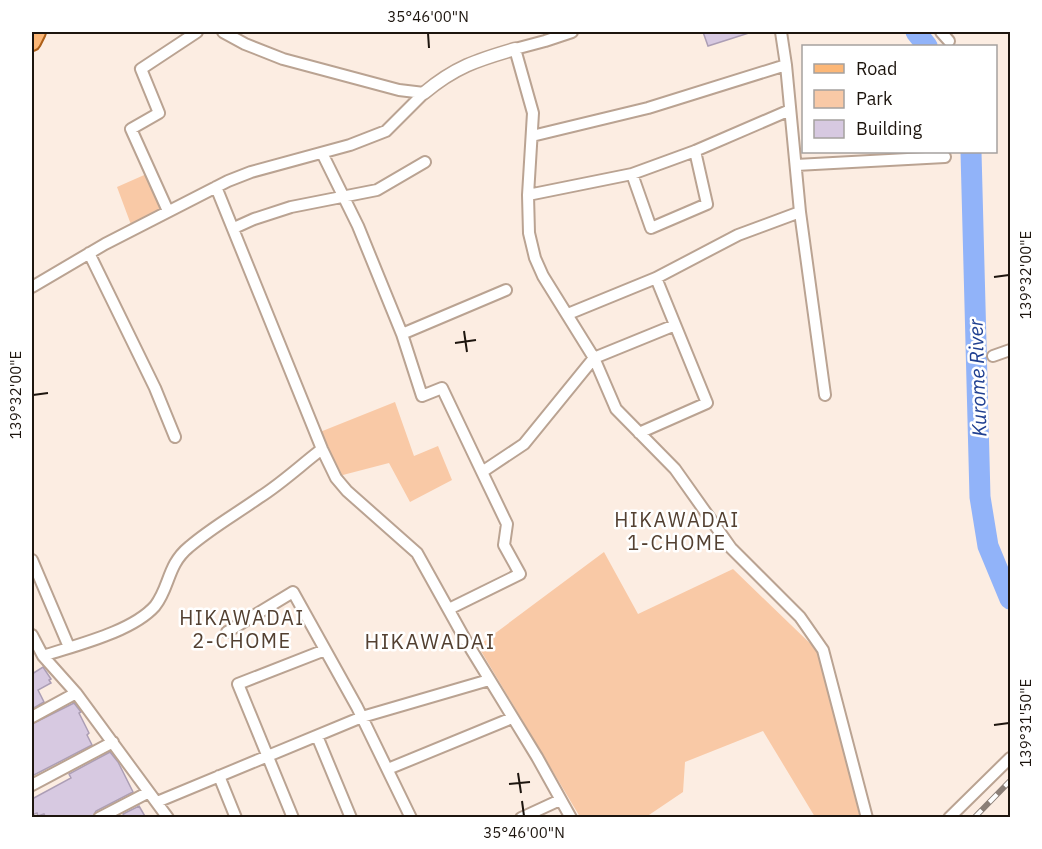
<svg xmlns="http://www.w3.org/2000/svg" width="1042" height="849" font-family="'IBM Plex Sans',sans-serif">
<rect width="100%" height="100%" fill="#fcede2"/>
<!-- green -->
<path fill="#f9c9a6" d="M151,172l16,41 -34,17 -16,-43z
M395,402l19,54 24,-10 14,34 -42,22 -21,-39 -50,13 -19,-44z
M604,552l34,62 95,-45 85,82 42,166h-45l-52,-86 -78,31 -2,30 -37,25h-66l-102,-171z"/>
<g fill="none" stroke-linecap="round" stroke-linejoin="round">
<!-- river -->
<path stroke="#91b3f9" stroke-width="21" d="M916,32l11,14
M971,152l9,345 8,49 22,53"/>
</g>
<!-- building -->
<path fill="#d7c9e1" stroke="#ac9eb5" stroke-width="1.5" d="M703,32h46v1l-41,13z
M43,667l8,12 -2,1 2,3 -13,7 6,12 -12,7v-35z
M74,703l7,9 -2,1 10,20 -2,2 5,10 -60,31v-52z
M110,752l8,10 15,30 -37,19 -4,7h-46l-2,-4 -6,2 -1,-3 -5,2v-16l39,-21 -2,-4z
M139,806l7,12h-20l-3,-4z"/>
<g fill="none" stroke-linecap="round" stroke-linejoin="round">
<!-- minor casing -->
<g stroke="#baa392" stroke-width="14">
<path id="minor" d="M223,32l22,12 38,15 116,31 25,3
M572,32l-27,9 -30,8 18,64 -5,82 1,38 6,25 8,18 51,82 22,51 59,60 56,79 69,69 23,33 44,168
M781,32l5,33 14,147 25,183
M941,32l8,9
M532,136l116,-28 138,-43
M322,153l36,73 44,108 20,62 20,-8 40,84
M796,165l149,-8
M632,174l19,54 56,-24 -12,-53
M216,187l106,262 14,29 11,13 70,62 49,88 71,116 34,61
M528,195l104,-21 63,-23 95,-41
M168,211l-37,-82 28,-16 -18,-44 56,-37
M234,228l20,-9 37,-12 86,-17 48,-28
M89,253l66,135 20,49
M32,287l73,-43 123,-63 23,-9 99,-27 36,-14 38,-38
M568,314l88,-36 82,-43 62,-23
M402,334l104,-44
M993,356l17,-6
M639,433l68,-30 -51,-125
M32,560l37,87
M449,609l71,-35 -16,-29 3,-21 -25,-52 42,-28 70,-86 81,-33
M227,632l66,-40 64,115 54,111
M32,635l11,21 33,37 92,125
M43,656c33,-11 89,-24 112,-50 15,-19 12,-41 34,-59 22,-19 47,-33 71,-50 22,-14 41,-32 62,-48
M32,717l44,-24
M317,736l34,82
M388,769l124,-51
M219,776l17,42
M32,785l81,-43
M157,802l205,-85 127,-37
M99,818l50,-26
M293,818l-55,-134 87,-34
M521,818l39,-18
M949,818l61,-60"/>
</g>
<!-- tertiary casing -->
<g stroke="#baa392" stroke-width="15">
<path id="tertiary" d="M424,93c31,-26 53,-33 91,-44"/>
</g>
<!-- primary casing -->
<g stroke="#ad5f18" stroke-width="20">
<path id="primary" d="M32,42l5,-10"/>
</g>
<!-- minor -->
<use href="#minor" stroke="#fff" stroke-width="10"/>
<!-- tertiary -->
<use href="#tertiary" stroke="#fff" stroke-width="12"/>
<!-- primary -->
<use href="#primary" stroke="#fcb777" stroke-width="16"/>
<!-- rail casing -->
<g stroke="#8b7f77" stroke-width="6">
<path id="rail" d="M974,818l36,-37"/>
</g>
<!-- rail -->
<use href="#rail" stroke="#fff" stroke-width="4" stroke-dasharray="11" stroke-linecap="butt"/>
</g>
<!-- ticks -->
<path fill="none" stroke="#1d150e" stroke-width="2" d="M428,33l1,15M994,277l15,-2M464,331l3,21M455,343l21,-3M33,395l15,-2M994,725l15,-2M518,773l3,20M509,784l21,-2M522,801l2,15"/>
<g text-anchor="middle" dominant-baseline="central" stroke-width="5" stroke-linejoin="round" paint-order="stroke">
<!-- water labels -->
<g font-size="20" font-style="italic" fill="#204091" stroke="#fff">
<text transform="translate(977 378) rotate(-92)">Kurome River</text>
</g>
<!-- neighbourhood labels -->
<g font-size="20" letter-spacing="1.5" fill="#534031" stroke="#fff">
<text x="677" y="519">HIKAWADAI<tspan x="677" dy="23">1-CHOME</tspan></text>
<text x="242" y="617">HIKAWADAI<tspan x="242" dy="23">2-CHOME</tspan></text>
</g>
<!-- quarter labels -->
<g font-size="21" letter-spacing="1.5" fill="#534031" stroke="#fff">
<text x="430" y="641">HIKAWADAI</text>
</g>
</g>
<!-- border -->
<rect width="1042" height="849" fill="none" stroke="#ffffff" stroke-width="66"/>
<!-- legend -->
<rect x="802" y="45" width="195" height="108" fill="#ffffff" stroke="#a5a19f" stroke-width="1.5"/>
<rect x="814" y="64" width="30" height="9" fill="#fcb777" stroke="#a5a19f" stroke-width="1.5"/>
<text x="856" y="75" font-size="18" fill="#1d150e">Road</text>
<rect x="814" y="90" width="30" height="18" fill="#f9c9a6" stroke="#a5a19f" stroke-width="1.5"/>
<text x="856" y="105" font-size="18" fill="#1d150e">Park</text>
<rect x="814" y="120" width="30" height="18" fill="#d7c9e1" stroke="#a5a19f" stroke-width="1.5"/>
<text x="856" y="135" font-size="18" fill="#1d150e">Building</text>
<rect x="33" y="33" width="976" height="783" fill="none" stroke="#1d150e" stroke-width="2"/>
<g font-size="15" text-anchor="middle" fill="#1d150e">
<text x="428" y="22">35°46'00"N</text>
<text transform="translate(1026 275) rotate(-90)" y="5">139°32'00"E</text>
<text transform="translate(16 395) rotate(-90)" y="5">139°32'00"E</text>
<text transform="translate(1026 723) rotate(-90)" y="5">139°31'50"E</text>
<text x="524" y="838">35°46'00"N</text>
</g>
</svg>
